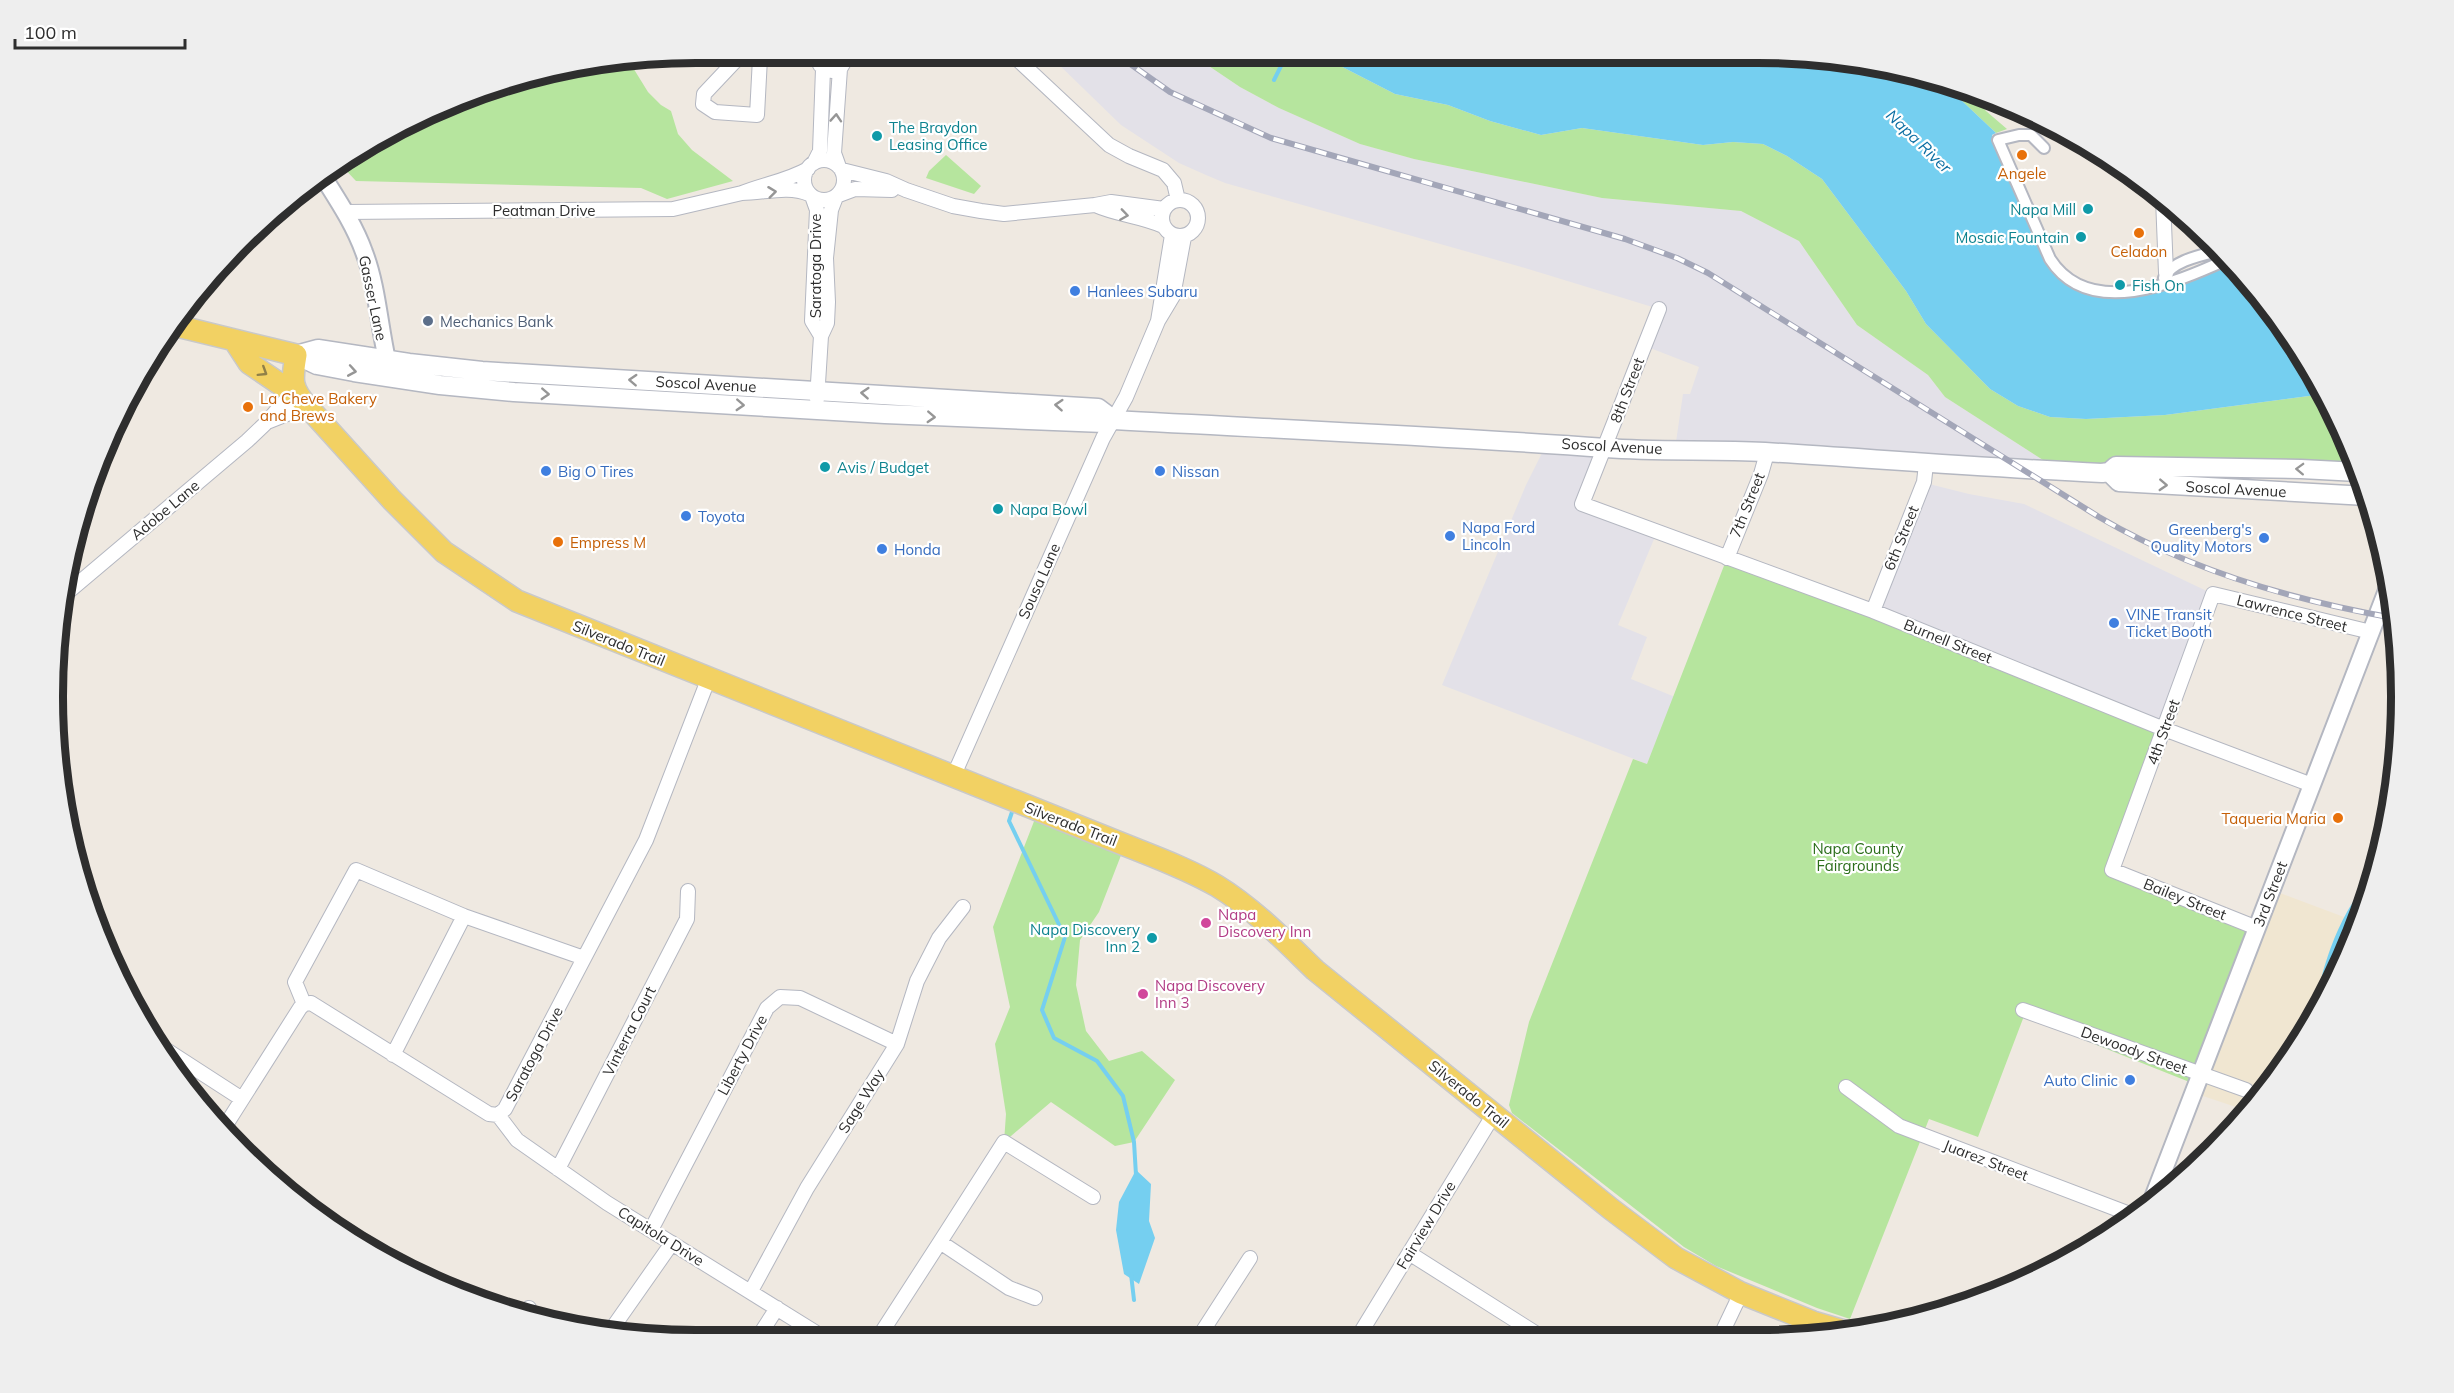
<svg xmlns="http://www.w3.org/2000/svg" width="2454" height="1393" font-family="Mulish,sans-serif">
<rect width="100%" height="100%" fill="#efe9e1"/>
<!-- industrial -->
<path fill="#e3e1e8" d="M1194,56l46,31 39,21 81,36 54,15 188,39 139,13 58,30 58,84 71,50 17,22 98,63 -367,-18 7,-48h7l9,-27 -54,-21 14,-37 -134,-41 -300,-85 -19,-8 -27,-12 -58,-38 -70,-68z
M1543,451l60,4 -21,49 75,28 -39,93 29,12 -16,42 44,18 -28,67 -205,-79 84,-200z
M1921,482l48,12 55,10 189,90 -49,135 -291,-118z"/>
<!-- education -->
<path fill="#f0e6d1" d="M2272,890l72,27 -19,52 -10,50 -70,91 -51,-17z"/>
<!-- green -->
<path fill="#b6e59e" d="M1194,56h127l74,38 53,11 42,16 51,14 41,-7 121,17 30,-3 30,2 24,12 35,23 84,112 20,33 64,65 28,17 32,11 36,2 79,-4 159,-21 11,18 23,60 -155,-3 -160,-9 -98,-63 -17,-22 -71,-50 -58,-84 -58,-30 -139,-13 -188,-39 -54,-15 -81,-36 -39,-21z
M612,58h15l21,34 13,13 10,6 7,23 14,16 41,31 -66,18 -26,-11 -285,-7 -16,-17 71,-45 79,-32z
M1942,82l21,4 23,25 21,18 -11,4z
M946,155l35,31 -7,8 -48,-16 3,-7z
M1727,558l437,171 -52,141 145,58 -60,157 -173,-69 -46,121 -49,-18 -79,200 -33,-11 -101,-42 -32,-19 -172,-134 -3,-8 20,-83 104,-263 14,5z
M1038,811l87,34 -26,67 -19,28 -4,45 10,46 23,30 33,-10 33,29 -41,62 -19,4 -64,-44 -47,40 2,-28 -11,-70 15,-37 -17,-80z"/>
<!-- water -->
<path fill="#75cff0" d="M1799,54l143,28 54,51 -4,2 54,125 8,13 14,11 8,5 32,7 121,-34 40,43 55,89 -159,21 -79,4 -36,-2 -32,-11 -28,-17 -64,-65 -20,-33 -84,-112 -35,-23 -24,-12 -30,-2 -30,3 -121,-17 -41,7 -51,-14 -42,-16 -53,-11 -74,-38z
M2373,879l-6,25 -50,110c-2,-35 27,-114 56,-135z
M1136,1170l15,14 -2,37 6,17 -16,46 -15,-10 -8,-44 3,-28z"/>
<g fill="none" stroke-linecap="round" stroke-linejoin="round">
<!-- stream -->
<path stroke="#75cff0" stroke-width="4" d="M1274,80l12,-24
M1012,812l-3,9 56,116 -23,73 12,28 43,23 26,35 11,46 2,33
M1131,1274l3,26"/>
<!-- pedestrian casing -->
<g stroke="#b4b7c1" stroke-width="14">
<path id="pedestrian" d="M2044,148l-13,-13h-12l-21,5 52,119c39,61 125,24 176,1
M2164,278c7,-17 38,-23 54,-27"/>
</g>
<!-- minor casing -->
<g stroke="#b4b7c1" stroke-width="16">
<path id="minor" d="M817,57l3,8 12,6 8,-2 7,-12
M1015,57l94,88 20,11 34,14 11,13 4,17
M738,58l-34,36 -1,10 12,8 42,3 3,-57
M804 180a20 20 0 1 1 40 0a20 20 0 1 1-40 0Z
M814,163l6,-12 3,-82
M839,167l-5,-14 6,-84
M808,169c-21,12 -44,15 -66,24 22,0 46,-8 67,1
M842,170l44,11 20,9 47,16 28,5 23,3 91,-9
M839,195l16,-6 37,1
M812,196l5,14 -5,111 9,15
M2163,199l3,74
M1162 218a18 18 0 1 1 36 0a18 18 0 1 1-36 0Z
M345,212l328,-3 69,-16
M1163,226c-22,-10 -46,-11 -68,-21l16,-3 53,7
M1172,235l-14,86 15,-25 11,-59
M1659,309l-77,195 291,107 291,118 148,56
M817,399l4,-63 6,-13 1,-21 -2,-44 5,-48 5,-13
M267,422l40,-16
M1727,558l34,-84 6,-21
M61,598l186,-157 20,-19 16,-19 16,-6
M1873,611l51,-129 2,-18
M953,777l150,-339 23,-41 32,-76
M2257,928l-145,-58 101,-276 158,38
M304,1004l-9,-22 61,-112 108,46 120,42
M2023,1010l223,80
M157,1044l85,55
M393,1055l71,-139
M1846,1087l53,39 236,90
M498,1115l19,25 90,63 211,131 18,5
M222,1131l78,-123 4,-4 7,-1 178,111 9,1 7,-6 141,-269 62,-160
M558,1169l129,-250 1,-28
M651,1230l116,-222 13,-11 20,1 97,46
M940,1242l64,-100 89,55
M1409,1253l131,83
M751,1291l56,-103 90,-144 20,-63 22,-43 24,-31
M529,1308l1,6
M611,1330l61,-87
M1139,1334l3,3
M1721,1335l20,-42
M1199,1337l51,-79
M1358,1337l136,-223
M878,1338l62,-96 69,46 26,10
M757,1339l20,-31"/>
</g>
<!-- tertiary casing -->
<g stroke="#b4b7c1" stroke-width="20">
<path id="tertiary" d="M322,175c15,24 32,49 42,77 13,34 15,72 23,108
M2151,1203l238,-618"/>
</g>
<!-- secondary casing -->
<g stroke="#b4b7c1" stroke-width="21">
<path id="secondary" d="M296,355l21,10 37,7 86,13 74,7 371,22 219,9 10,-3c164,9 328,16 492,28 52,4 106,1 159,4 112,7 225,16 337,21l7,-1 7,-6 185,3 57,3
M296,355l22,-6 91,14 73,8 616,37 16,12
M2109,472l10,10 248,14"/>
</g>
<!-- primary casing -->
<g stroke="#c9c9c9" stroke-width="24">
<path id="primary" d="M173,325l123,30c-4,24 -6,32 11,51l85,94 52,52 73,49 608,244c30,12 63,24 92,41 36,22 68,55 98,84l296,239 65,49 65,35 72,29 38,11
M234,340l15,23 50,34"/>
</g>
<!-- pedestrian -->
<use href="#pedestrian" stroke="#fff" stroke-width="10"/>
<!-- minor -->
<use href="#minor" stroke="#fff" stroke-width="14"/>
<!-- tertiary -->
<use href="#tertiary" stroke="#fff" stroke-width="16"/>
<!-- secondary -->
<use href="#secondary" stroke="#fff" stroke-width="18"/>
<!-- primary -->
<use href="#primary" stroke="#f2d163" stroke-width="21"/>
<!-- rail casing -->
<g stroke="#a3a6b8" stroke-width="6">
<path id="rail" d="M1119,56l51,36 101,46 354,101 52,19 31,15 391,244c90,53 192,83 295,101"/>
</g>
<!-- rail -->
<use href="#rail" stroke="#fff" stroke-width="4" stroke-dasharray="11" stroke-linecap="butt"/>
</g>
<!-- one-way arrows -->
<defs><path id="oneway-chevron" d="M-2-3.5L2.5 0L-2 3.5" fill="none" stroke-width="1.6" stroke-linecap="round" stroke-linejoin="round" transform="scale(1.5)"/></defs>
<g stroke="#969696">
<use href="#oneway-chevron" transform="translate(836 118) rotate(-86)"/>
<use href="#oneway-chevron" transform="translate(772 192) rotate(-7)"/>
<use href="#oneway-chevron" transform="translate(1124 215) rotate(8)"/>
<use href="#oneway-chevron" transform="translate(352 371) rotate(10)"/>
<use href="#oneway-chevron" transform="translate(633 380) rotate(-177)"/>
<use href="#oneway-chevron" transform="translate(865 393) rotate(-176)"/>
<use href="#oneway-chevron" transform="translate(545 394) rotate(3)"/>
<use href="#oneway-chevron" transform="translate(740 405) rotate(3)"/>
<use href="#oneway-chevron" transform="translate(1059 405) rotate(-176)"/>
<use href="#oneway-chevron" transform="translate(931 417) rotate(3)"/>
<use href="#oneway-chevron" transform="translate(2300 469) rotate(-178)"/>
<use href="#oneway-chevron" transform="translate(2163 485) rotate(3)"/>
</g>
<use stroke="#908048" href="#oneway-chevron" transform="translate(263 372) rotate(32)"/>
<!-- markers -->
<g fill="#0f9aa8" stroke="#fff" stroke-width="2">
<circle cx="877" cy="136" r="6"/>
<circle cx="2088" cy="209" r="6"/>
<circle cx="2081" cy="237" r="6"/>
<circle cx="2120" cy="285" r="6"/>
<circle cx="825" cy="467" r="6"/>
<circle cx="998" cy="509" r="6"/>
<circle cx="1152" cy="938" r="6"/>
</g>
<g fill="#e8710a" stroke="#fff" stroke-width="2">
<circle cx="2022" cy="155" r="6"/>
<circle cx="2139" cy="233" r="6"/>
<circle cx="248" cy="407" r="6"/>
<circle cx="558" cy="542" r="6"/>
<circle cx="2338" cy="818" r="6"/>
</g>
<g fill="#3f7fe0" stroke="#fff" stroke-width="2">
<circle cx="1075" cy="291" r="6"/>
<circle cx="546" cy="471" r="6"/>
<circle cx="1160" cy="471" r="6"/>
<circle cx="686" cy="516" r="6"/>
<circle cx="1450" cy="536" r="6"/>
<circle cx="2264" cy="538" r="6"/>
<circle cx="882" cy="549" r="6"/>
<circle cx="2114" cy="623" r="6"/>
<circle cx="2130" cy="1080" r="6"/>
</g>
<circle fill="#5c6f8a" stroke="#fff" stroke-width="2" cx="428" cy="321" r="6"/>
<g fill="#d1479c" stroke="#fff" stroke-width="2">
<circle cx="1206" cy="923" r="6"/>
<circle cx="1143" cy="994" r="6"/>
</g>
<g text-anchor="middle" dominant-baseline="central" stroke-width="4.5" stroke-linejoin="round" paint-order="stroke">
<!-- culture labels -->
<g font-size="15" fill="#0d838f" stroke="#fff" text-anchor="start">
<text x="889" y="127">The Braydon<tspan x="889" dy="17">Leasing Office</tspan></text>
<text x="2076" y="209" text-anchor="end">Napa Mill</text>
<text x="2069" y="237" text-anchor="end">Mosaic Fountain</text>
<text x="2132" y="285">Fish On</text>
<text x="837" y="467">Avis / Budget</text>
<text x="1010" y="509">Napa Bowl</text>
<text x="1140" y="929" text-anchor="end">Napa Discovery<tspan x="1140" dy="17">Inn 2</tspan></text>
</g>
<!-- food labels -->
<g font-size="15" fill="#c56008" stroke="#fff">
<text x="2022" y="173">Angele</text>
<text x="2139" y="251">Celadon</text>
<text x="260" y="398" text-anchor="start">La Cheve Bakery<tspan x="260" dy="17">and Brews</tspan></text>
<text x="570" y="542" text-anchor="start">Empress M</text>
<text x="2326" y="818" text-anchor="end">Taqueria Maria</text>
</g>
<!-- street labels -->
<g font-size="15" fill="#2e2e2e" stroke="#fff">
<text x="544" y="210">Peatman Drive</text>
<text transform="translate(815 266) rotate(-90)">Saratoga Drive</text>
<text transform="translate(373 298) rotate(78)">Gasser Lane</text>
<text transform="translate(706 384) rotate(3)">Soscol Avenue</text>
<text transform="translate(1627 390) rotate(-69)">8th Street</text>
<text transform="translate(1612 446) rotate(3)">Soscol Avenue</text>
<text transform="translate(2236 489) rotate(3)">Soscol Avenue</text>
<text transform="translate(1747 505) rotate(-68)">7th Street</text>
<text transform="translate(165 510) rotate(-40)">Adobe Lane</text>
<text transform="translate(1901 538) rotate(-68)">6th Street</text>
<text transform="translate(1039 581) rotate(-66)">Sousa Lane</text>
<text transform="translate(2292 613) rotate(14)">Lawrence Street</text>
<text transform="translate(1948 641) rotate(22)">Burnell Street</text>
<text transform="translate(619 643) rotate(22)">Silverado Trail</text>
<text transform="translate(2163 732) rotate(-70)">4th Street</text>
<text transform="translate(1071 824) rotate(21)">Silverado Trail</text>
<text transform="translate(2270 894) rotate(-69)">3rd Street</text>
<text transform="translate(2185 899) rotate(22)">Bailey Street</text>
<text transform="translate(629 1031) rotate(-63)">Vinterra Court</text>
<text transform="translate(2134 1050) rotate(20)">Dewoody Street</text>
<text transform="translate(534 1054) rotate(-62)">Saratoga Drive</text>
<text transform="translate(742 1055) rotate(-62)">Liberty Drive</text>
<text transform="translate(1469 1094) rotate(39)">Silverado Trail</text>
<text transform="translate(861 1101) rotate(-58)">Sage Way</text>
<text transform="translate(1986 1160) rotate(21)">Juarez Street</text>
<text transform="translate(1426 1225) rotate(-59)">Fairview Drive</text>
<text transform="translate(661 1236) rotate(32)">Capitola Drive</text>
</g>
<!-- shop labels -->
<g font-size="15" fill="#366cbe" stroke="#fff" text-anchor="start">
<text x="1087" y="291">Hanlees Subaru</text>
<text x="558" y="471">Big O Tires</text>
<text x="1172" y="471">Nissan</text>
<text x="698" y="516">Toyota</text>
<text x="1462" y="527">Napa Ford<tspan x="1462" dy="17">Lincoln</tspan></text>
<text x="2252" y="529" text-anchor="end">Greenberg's<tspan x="2252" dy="17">Quality Motors</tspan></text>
<text x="894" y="549">Honda</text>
<text x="2126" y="614">VINE Transit<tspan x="2126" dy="17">Ticket Booth</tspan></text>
<text x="2118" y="1080" text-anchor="end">Auto Clinic</text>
</g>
<!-- service labels -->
<g font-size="15" fill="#4e5e75" stroke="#fff" text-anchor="start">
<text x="440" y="321">Mechanics Bank</text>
</g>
<!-- park labels -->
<g font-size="15" fill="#2c6e1b" stroke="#fff">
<text x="1858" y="848">Napa County<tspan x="1858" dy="17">Fairgrounds</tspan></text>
</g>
<!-- hotel labels -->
<g font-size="15" fill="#b23c85" stroke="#fff" text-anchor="start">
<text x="1218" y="914">Napa<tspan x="1218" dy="17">Discovery Inn</tspan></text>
<text x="1155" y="985">Napa Discovery<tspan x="1155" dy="17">Inn 3</tspan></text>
</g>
<!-- water labels -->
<g font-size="16" font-style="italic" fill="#0d6fa3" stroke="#fff">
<text transform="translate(1919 141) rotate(44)">Napa River</text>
</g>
</g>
<!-- crop -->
<path d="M0 0H2454V1393H0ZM696 63H1758A633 633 0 0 1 2391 696V697A633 633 0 0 1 1758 1330H696A633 633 0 0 1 63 697V696A633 633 0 0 1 696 63Z" fill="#eee" fill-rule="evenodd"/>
<path fill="none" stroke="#2e2e2e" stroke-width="8" d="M696 63H1758A633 633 0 0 1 2391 696V697A633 633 0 0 1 1758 1330H696A633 633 0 0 1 63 697V696A633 633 0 0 1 696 63Z"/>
<!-- scale -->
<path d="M15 39v9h170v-9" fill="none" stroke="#2e2e2e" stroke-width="3"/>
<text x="24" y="39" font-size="18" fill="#2e2e2e" stroke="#ffffff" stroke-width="4.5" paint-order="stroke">100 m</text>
</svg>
